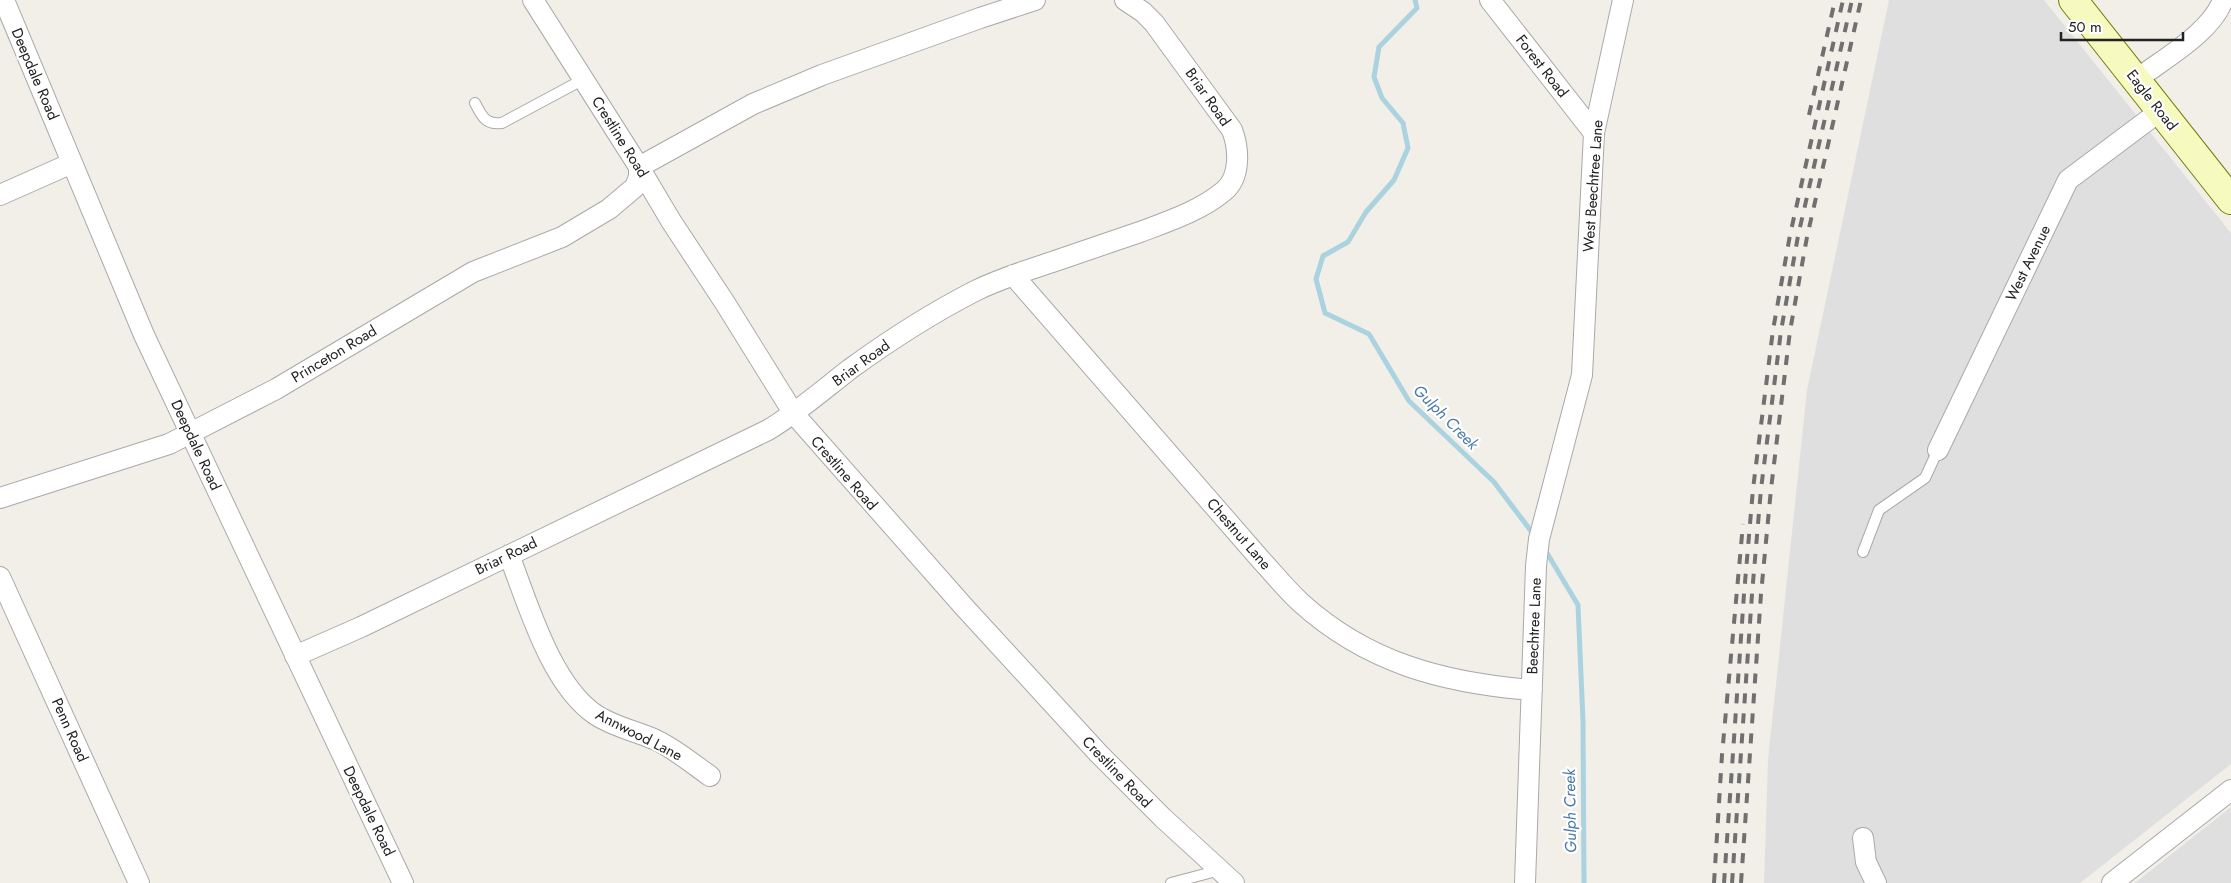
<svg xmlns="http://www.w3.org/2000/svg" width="2231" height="883" font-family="Jost,sans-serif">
<rect width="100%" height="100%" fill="#f2efe9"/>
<!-- residential -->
<path fill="#e0dfdf" d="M1889,0h155l187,233v531l-151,119h-316l4,-123 39,-370z
M2231,807v76h-96z"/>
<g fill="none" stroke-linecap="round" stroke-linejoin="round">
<!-- stream -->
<path stroke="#aad3df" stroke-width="5" d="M1415,0l2,8 -38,39 -5,30 8,21 21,25 5,25 -14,32 -28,32 -18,30 -25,14 -7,23 9,34 44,21 40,67 85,81 40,53
M1544,548l34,57 5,116 1,162"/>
<!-- lane casing -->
<g stroke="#a9a9a9" stroke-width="12">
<path id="lane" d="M475,103c7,14 11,22 27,20l82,-44
M1863,552l16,-42 46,-32 13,-28
M1171,883l49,-13"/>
</g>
<!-- street casing -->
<g stroke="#a9a9a9" stroke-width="22">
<path id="street" d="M4,0l140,335 259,548
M533,0l106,167 32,54 54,82 69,111 171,194 134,146 64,64 71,65
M1490,0l104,133
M2136,80c27,-21 75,-47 87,-80
M0,195l72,-32
M1013,275l248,285c13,14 25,29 39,42 67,61 144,81 232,88
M1938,450l130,-270 92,-69
M0,498l169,-54 107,-55 197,-117 89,-35 47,-28 26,-22 4,-10v-10l114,-63 69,-29 158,-57 55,-18
M509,555c19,49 42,130 87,160 18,12 40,16 60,25 19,9 37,24 54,36
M0,577l139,306
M295,656l66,-29 407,-197c30,-18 55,-40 82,-61 40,-29 82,-56 125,-78 28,-14 57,-22 86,-32 26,-9 52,-18 79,-27 29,-11 60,-21 84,-41 17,-14 15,-43 8,-61l-78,-107 -11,-11 -18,-12
M1863,838l3,24 10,21
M1525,883l11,-317 3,-27 43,-164 12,-242 29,-133
M2112,883l119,-93"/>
</g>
<!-- secondary casing -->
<g stroke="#707d05" stroke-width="30">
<path id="secondary" d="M2073,0l158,200"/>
</g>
<!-- lane -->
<use href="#lane" stroke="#fff" stroke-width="10"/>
<!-- street -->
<use href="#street" stroke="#fff" stroke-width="20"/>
<!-- secondary -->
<use href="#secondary" stroke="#f7fabf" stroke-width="28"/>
<!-- rail -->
<path stroke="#707070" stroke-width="4" stroke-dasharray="10 10" stroke-linecap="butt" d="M1809,115l26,-115
M1714,883l8,-128 21,-231
M1724,883l20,-289 9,-105 20,-159 17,-95 53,-235
M1732,883l20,-289 9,-105 20,-158 17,-95 54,-236
M1741,883l20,-289 10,-105 19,-158 17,-94 54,-237"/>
</g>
<g text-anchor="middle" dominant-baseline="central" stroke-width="4.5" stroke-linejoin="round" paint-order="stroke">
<!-- street labels -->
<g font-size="15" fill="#222" stroke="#fff">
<text transform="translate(1542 66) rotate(52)">Forest Road</text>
<text transform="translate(35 74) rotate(67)">Deepdale Road</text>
<text transform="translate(1208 97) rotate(55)">Briar Road</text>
<text transform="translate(2152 100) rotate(52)">Eagle Road</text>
<text transform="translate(620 137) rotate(58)">Crestline Road</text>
<text transform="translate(1593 186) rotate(-86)">West Beechtree Lane</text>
<text transform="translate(2028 263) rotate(-64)">West Avenue</text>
<text transform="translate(334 354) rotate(-31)">Princeton Road</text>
<text transform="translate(861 363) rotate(-36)">Briar Road</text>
<text transform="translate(196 445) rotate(65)">Deepdale Road</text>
<text transform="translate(844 473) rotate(49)">Crestline Road</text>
<text transform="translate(1239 534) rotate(49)">Chestnut Lane</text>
<text transform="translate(506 556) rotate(-26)">Briar Road</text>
<text transform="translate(1534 626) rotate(-88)">Beechtree Lane</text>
<text transform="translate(70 730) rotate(66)">Penn Road</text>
<text transform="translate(639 735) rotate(27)">Annwood Lane</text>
<text transform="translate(1117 772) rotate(46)">Crestline Road</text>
<text transform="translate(369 811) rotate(64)">Deepdale Road</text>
</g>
<!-- water labels -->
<g font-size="16" font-style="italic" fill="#4a7aab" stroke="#fff">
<text transform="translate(1446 417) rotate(45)">Gulph Creek</text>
<text transform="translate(1570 811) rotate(-91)">Gulph Creek</text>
</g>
</g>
<!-- scale -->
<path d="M2061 32v8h122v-8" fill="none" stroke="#222222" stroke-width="2.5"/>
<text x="2068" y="32" font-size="15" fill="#222222" stroke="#ffffff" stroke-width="4" paint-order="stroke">50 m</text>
</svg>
